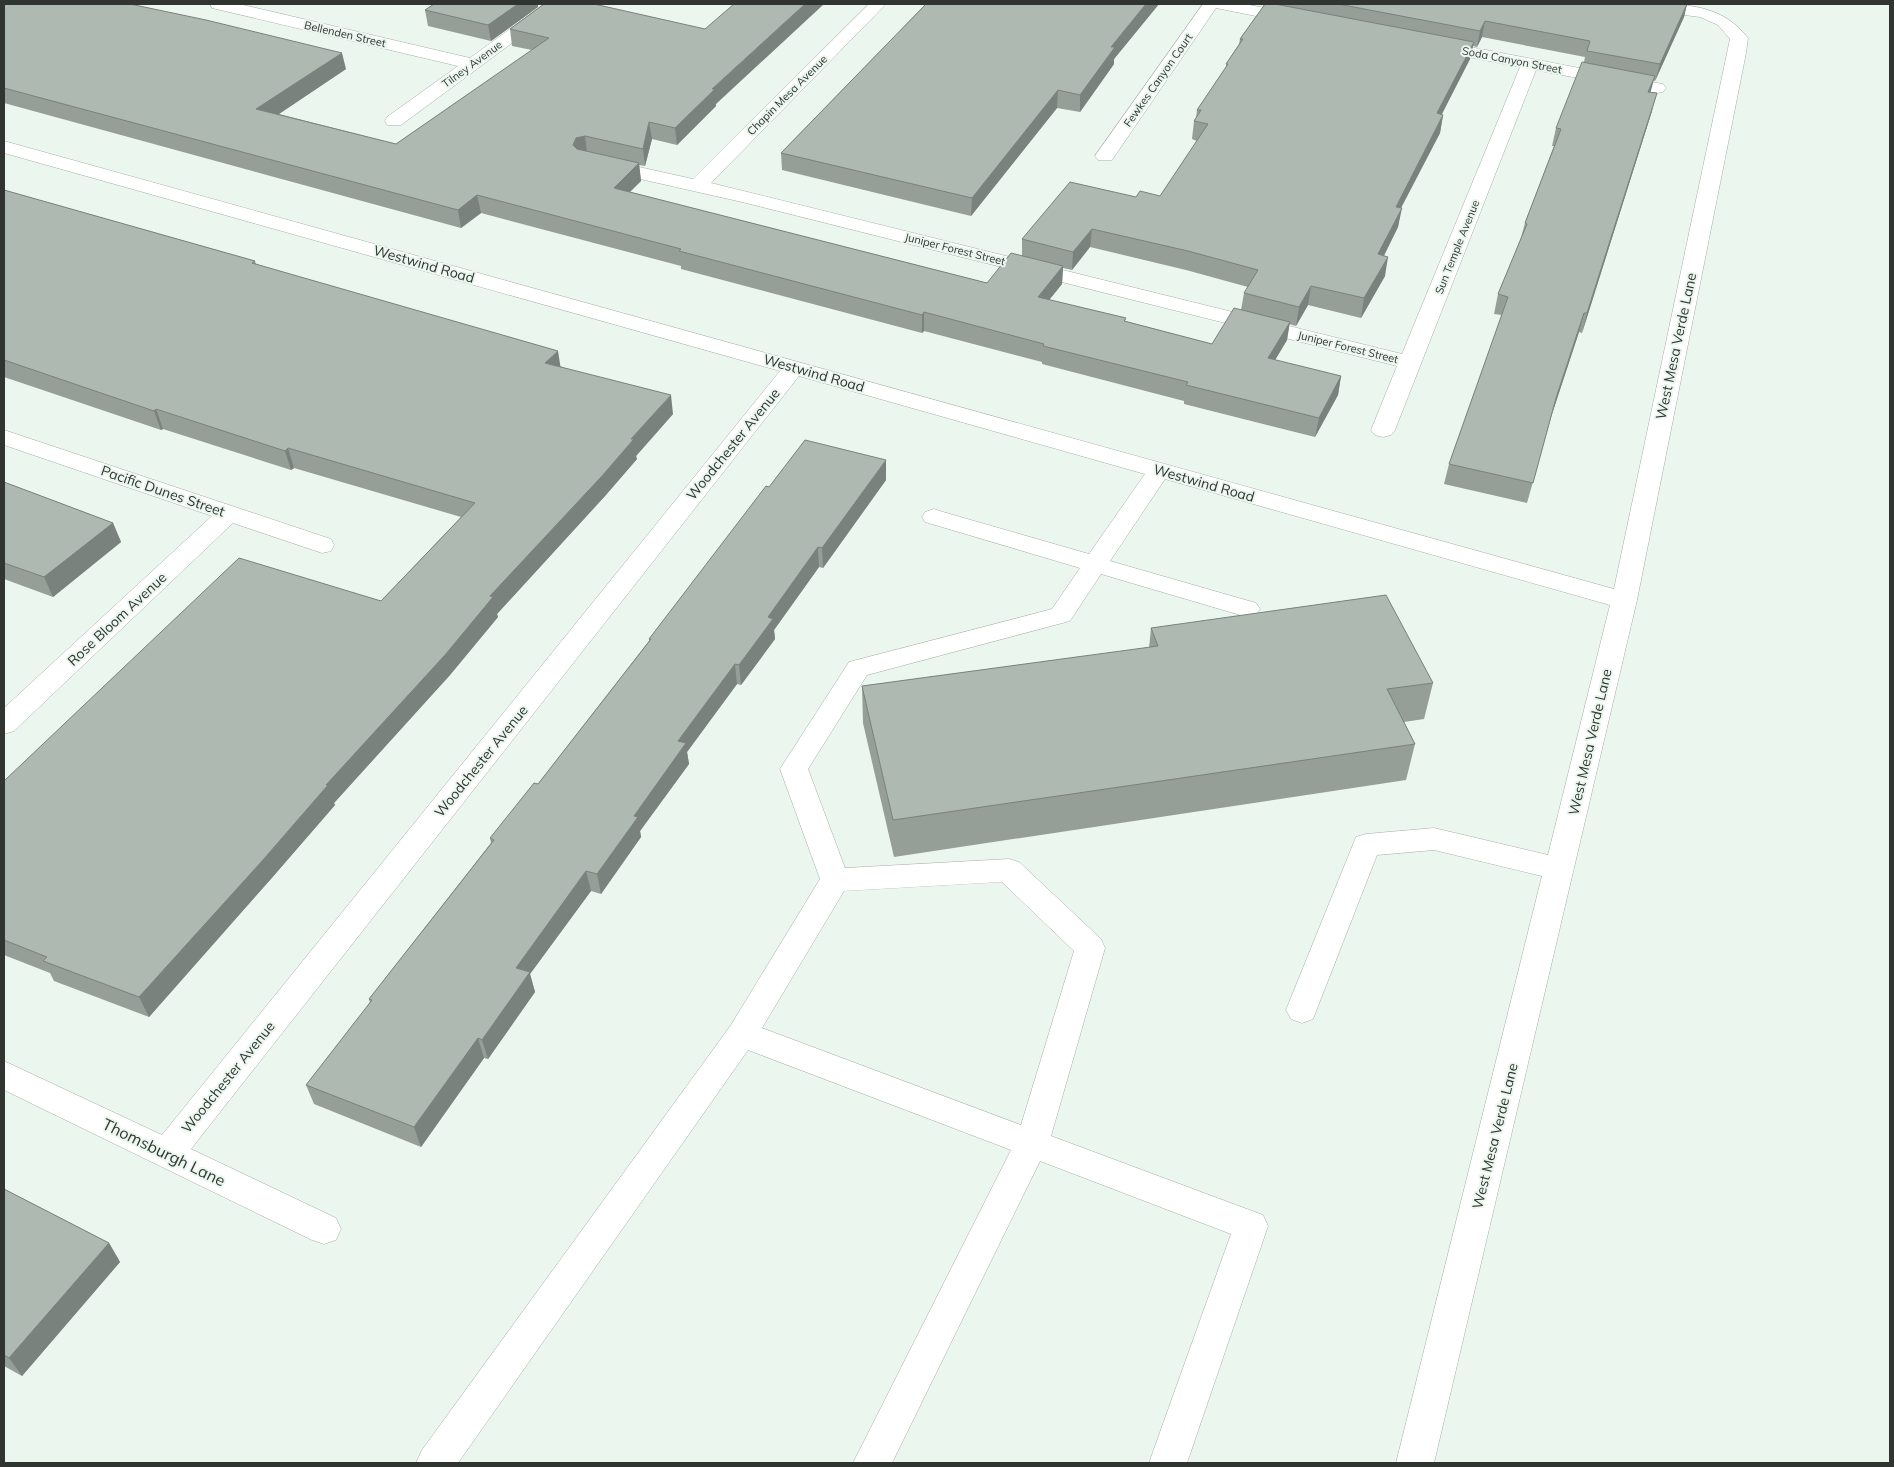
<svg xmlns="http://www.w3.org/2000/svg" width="1894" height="1467" font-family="Mulish,sans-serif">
<rect width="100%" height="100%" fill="#eaf6ee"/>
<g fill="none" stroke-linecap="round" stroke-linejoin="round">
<!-- minor casing -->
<g stroke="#a4afa7" stroke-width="1">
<path id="minor" d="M210,4h29l231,54 65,-47h12l3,4 -149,110h-14l-2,-4 2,-4 71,-51 -246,-58z
M869,4h17l-175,179 691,171 118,-287 -92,-18 -3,-4 3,-4 6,-1 223,43 6,1 3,4 -3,4 -6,1 -121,-23 -141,360 -4,5 -8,2 -8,-2 -4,-5 26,-64 -655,-164 -146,-33 -3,-4 3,-4 7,-2 90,20z
M1203,4h41l58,11 3,4 -3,4 -6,1 -80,-16 -104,152h-14l-3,-4z
M1631,4c44,0 88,-4 117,34l-2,15 -109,547 -203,863h-38l146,-587 -108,-26 -57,5 -64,164 -11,4 -11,-4 -5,-9 70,-173 10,-3 68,-6 114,27 62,-250 -445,-126 -55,82 146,42 4,6 -4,6 -9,2 -146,-43 -31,47 -203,54 -59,94 37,99 164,-9 10,3 82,77 4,9 -54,188 212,79 5,11 -81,237h-38l82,-229 -191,-73 -148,302h-39l158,-313 -263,-100 -290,413h-42l6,-13 309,-425 89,-146 -40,-110 69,-107 203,-53 28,-41 -155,-46 -3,-5 3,-5 9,-3 9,3 146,42 56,-80 -346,-98 -608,773 145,69 5,11 -5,11 -12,4 -12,-4 -308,-150v-29l158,74 618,-764 -776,-218v-12l1610,448 116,-550 -12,-14 -18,-8 -61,-8 -6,-1zM1002,882l72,69 -53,174 -259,-97 82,-137z
M4,430l327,109 3,6 -3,6 -9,2 -89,-30 -219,208 -10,3v-26l208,-192 -208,-71z"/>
</g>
<!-- minor -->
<use href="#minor" fill="#fff" fill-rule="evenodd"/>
</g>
<!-- wall -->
<path fill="#959f98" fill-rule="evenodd" d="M4,4l342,65 -67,45 117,30 136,-94 -20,-4 -2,-17 34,-25 172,100v2l-39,39 -25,-6 -7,27 -6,-1 2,16 -11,11 357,91 35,-27v-17l114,-42 24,-1 37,-55 -5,-2 2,-18 2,-3 1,-8 29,-42v-4l13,-20 1,-5 25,-35h424h-2l-3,13 -29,64 -2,-1 -3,12 2,19 -70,222 -3,-1 -28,85 -24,86 -83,-19 5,-20 53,-149 -8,-1 4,-20 22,-53 5,-18 29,-77h-2l4,-18 28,-66 1,-5 -103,-20 -5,10 -4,-1 -3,13 -28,55 1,1 -3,18 -39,75 -3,19 -14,29 1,20 -24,42 -53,-13 -12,21 -7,-2 -2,16 -12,20 66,16 -3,19 -23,42 -131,-33v-3l-142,-37v-2l-118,-31 -2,2 -241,-64v-3l-200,-53 -20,15 -457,-125zM1090,247l96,23 62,17 -4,6 -3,17 -29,34 -87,-23 1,-3 -77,-18 13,-16 1,-16 9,2z
M434,4h104v3l-47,34 -63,-15 -3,-16z
M926,4h233l-45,55v5l-34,48 -23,-4 -86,108 -189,-46 -1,-17z
M4,190l251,71 1,3 304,102 113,48 -37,42 1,3 -32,37 -108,118 1,3 -48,58 -116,128 1,2 -65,75 -121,137 -95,-36 -4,-8 -46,-18v-174l377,-180 80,-84 -167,-49 -3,2 -128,-41 -2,1 -157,-53z
M886,480l-63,88 -4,-1 -45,63 1,9 -34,46 -4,-1 -50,68 2,12 -49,67 1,6 -40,57 -10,-3 -61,83 5,18 -47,67 -4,-1 -63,89 -107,-43 -8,-19 64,-82 -1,-4 122,-156 -1,-5 48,-54 111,-143v-2l120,-152z
M4,482l109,41 8,19 -68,55 -49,-18z
M1151,628l282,55 -9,36 -20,3 11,22 -9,36 -512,77 -31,-134 -1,-37 287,-38z
M4,1189l105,54 11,19 -98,114 -18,-10z"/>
<!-- shaded-wall -->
<path fill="#79827c" d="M518,4h20v3l-47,34 -3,-16z
M805,4h19l-108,100v2l-39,39 -2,-17 37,-39z
M1146,4h13l-45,55v5l-34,48v-17l31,-48z
M1687,4l-3,13 -29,64 5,-17z
M1485,21l-3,16 -5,10 3,-16z
M1474,42l-4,17 -37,72 4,-18z
M342,53l4,16 -85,57 -5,-17z
M1655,76l-5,18 -2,-2z
M1058,90l-1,18 -86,108 1,-18z
M1657,93l-5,18 -70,222 5,-20z
M1443,115l-3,18 -48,92 4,-18z
M649,122l3,17 -7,27 -2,-17z
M585,136l2,17 -9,3 -5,-11 3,-7z
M639,163l2,18 -25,24 -2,-17z
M477,195l4,18 -20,15 -3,-18z
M1402,208l-4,19 -23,46 3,-19z
M1092,229l-2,18 -18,23 1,-18z
M1388,257l-3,19 -24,42 3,-20z
M1063,266l-1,18 -25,31 1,-18z
M1311,286l-3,19 -12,21 3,-19z
M924,312v19l-2,2v-18z
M1584,313l-5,19 -28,85 -24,86 29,-105z
M1290,322l-3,18 -22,37 3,-19z
M558,351l3,19 -16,-7z
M1341,376l-3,19 -23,42 4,-19z
M671,395l2,19 -37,42 1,3 -32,37 -108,118 1,3 -48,58 -116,128 1,2 -65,75 -121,137 -10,-20 187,-212 164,-189z
M156,409l7,20 -2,1 -7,-19z
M288,448l6,20 -3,2 -6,-19z
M886,460v20l-63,88 -1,-20z
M113,523l8,19 -68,55 -9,-20z
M818,547l1,20 -45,63 1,9 -34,46 -2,-20 29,-48z
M735,664l2,20 -50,68 2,12 -49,67 1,6 -40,57 -4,-20 37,-58 44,-75z
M586,871l5,20 -61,83 5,18 -47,67 -6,-19 34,-72z
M478,1038l6,20 -63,89 -7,-20z
M109,1243l11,19 -98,114 -13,-18z"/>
<!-- building -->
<path fill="#adb9b1" stroke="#79827c" d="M4,4h126l76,16 136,33 -86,56 140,35 153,-106 -39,-9 34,-25h50l111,25 29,-25h71l-93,85h3l-40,39 -26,-6 -6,27 -58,-13 -9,2 -3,7 4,4 62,14 -25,25 373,95 24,-30 52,13 -25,31 88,21 -2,3 88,23 22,-36 56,14 -22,36 73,18 -22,42 -133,-33 2,-3 -145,-36 1,-2 -120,-32 -2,3 -243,-64 2,-2 -204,-54 -19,15 -454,-122z
M434,4h84l-30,21 -63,-15z
M926,4h220l-35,43h4l-35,48 -22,-5 -86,108 -191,-45z
M1265,4h10l199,38 -37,71 6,2 -47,92 6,1 -24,46 10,3 -24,41 -53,-12 -12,21 -55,-14 14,-23 -70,-19 -96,-22 -19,23 -51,-13 48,-57 66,15 4,-6 20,5 48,-72 -14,-3 7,-11h-4l31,-46h-2l17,-25h-3z
M1338,4h349l-27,60 -73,-13 3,-10 -105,-20 -5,10z
M1582,62l73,14 -7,16 9,1 -70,220h-3l-28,85 -23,85 -84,-19 59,-167 -10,-3 29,-70 -2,-1 36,-94 -5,-1z
M4,190l251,71 -3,2 306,88 -13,12 126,32 -40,44h3l-32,37 -112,120 3,1 -48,58 -119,130h2l-65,75 -124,137 -96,-36 4,-4 -43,-17v-159l235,-223 142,43 94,-98 -187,-55 -3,3 -129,-42 -2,2 -150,-51z
M805,440l81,20 -64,88 -4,-1 -50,70 5,2 -34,46 -4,-1 -57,77 8,2 -52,73 4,1 -41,57 -11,-3 -70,97 14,4 -48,68 -4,-2 -64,89 -108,-42 66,-85 -3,-1 125,-159 -4,-2 44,-55 4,1 113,-145h-2l117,-153 3,1z
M4,482l109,41 -69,54 -40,-14z
M1386,595l47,88 -46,6 28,55 -522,76 -31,-134 296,-40 -7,-18z
M4,1189l105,54 -100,115 -5,-3z"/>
<g text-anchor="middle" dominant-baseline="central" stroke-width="4" stroke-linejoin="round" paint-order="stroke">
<!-- far-street labels -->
<g font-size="11" fill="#303532" stroke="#eaf6ee">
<text transform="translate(345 34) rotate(13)">Bellenden Street</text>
<text transform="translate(1512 60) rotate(11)">Soda Canyon Street</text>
<text transform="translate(472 64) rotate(-36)">Tilney Avenue</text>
<text transform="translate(1158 80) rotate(-55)">Fewkes Canyon Court</text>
<text transform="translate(787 95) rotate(-45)">Chapin Mesa Avenue</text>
<text transform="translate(1457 247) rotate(-68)">Sun Temple Avenue</text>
<text transform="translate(955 249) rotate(14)">Juniper Forest Street</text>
<text transform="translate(1348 347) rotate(14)">Juniper Forest Street</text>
</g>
<!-- street labels -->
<g font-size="14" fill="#303532" stroke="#eaf6ee">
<text transform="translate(424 264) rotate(16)">Westwind Road</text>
<text transform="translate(1676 346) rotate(-78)">West Mesa Verde Lane</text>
<text transform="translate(814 373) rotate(16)">Westwind Road</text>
<text transform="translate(733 444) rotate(-51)">Woodchester Avenue</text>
<text transform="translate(1204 483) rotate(16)">Westwind Road</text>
<text transform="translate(163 491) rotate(19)">Pacific Dunes Street</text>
<text transform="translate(117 619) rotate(-43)">Rose Bloom Avenue</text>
<text transform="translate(1590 742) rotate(-77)">West Mesa Verde Lane</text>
<text transform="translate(481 761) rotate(-51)">Woodchester Avenue</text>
<text transform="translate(228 1077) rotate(-51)">Woodchester Avenue</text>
<text transform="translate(1495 1136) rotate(-76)">West Mesa Verde Lane</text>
</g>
<!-- near-street labels -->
<g font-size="16" fill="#303532" stroke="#eaf6ee">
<text transform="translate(164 1152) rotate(26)">Thomsburgh Lane</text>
</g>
</g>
<!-- border -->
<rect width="1894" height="1467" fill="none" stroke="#303532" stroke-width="10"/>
</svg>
